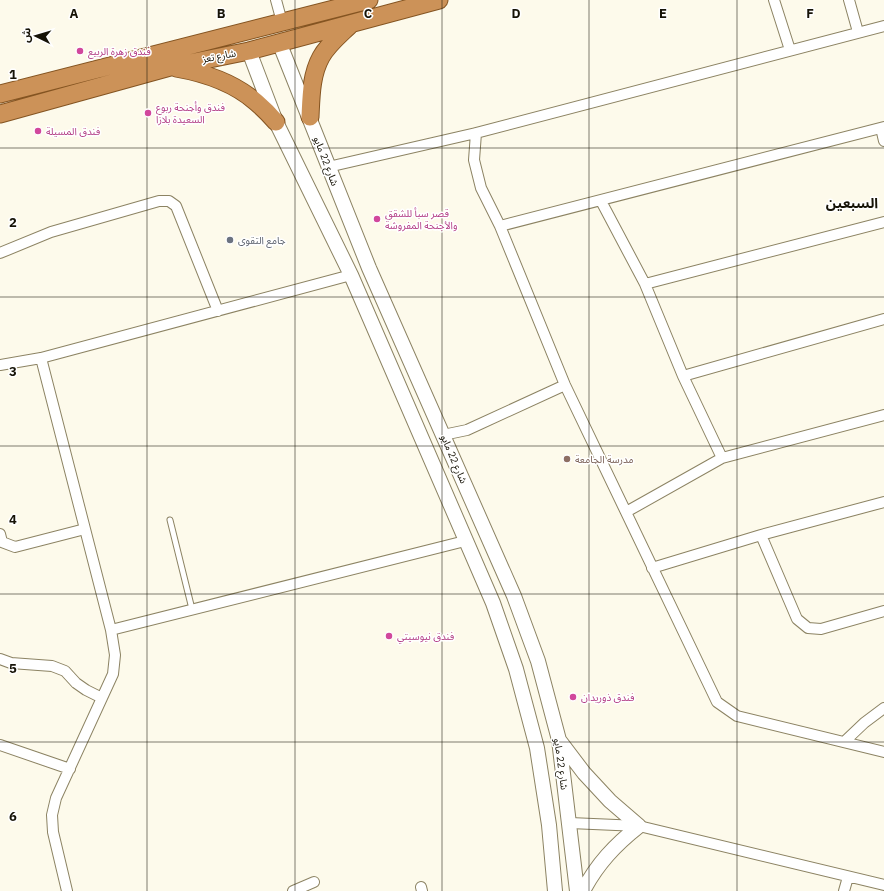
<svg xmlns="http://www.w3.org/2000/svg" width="884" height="891" font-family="'IBM Plex Sans','Noto Sans Arabic',sans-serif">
<rect width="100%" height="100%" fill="#fdfaeb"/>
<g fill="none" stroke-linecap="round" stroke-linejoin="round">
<!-- service casing -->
<g stroke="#8c8363" stroke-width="7">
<path id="service" d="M170,520l22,89"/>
</g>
<!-- minor casing -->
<g stroke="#8c8363" stroke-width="12">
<path id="minor" d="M276,0l6,22
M774,0l16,50
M849,0l9,32
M881,128l3,13
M476,133l-2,27 7,28 19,38 65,159 152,317 20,14 147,36
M328,167l148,-34 408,-107
M601,201l44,83 38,92 39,82
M500,226l384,-99
M0,253l51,-21 108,-31h10l7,5 42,105
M645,284l239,-62
M41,358l70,272 4,25 -2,19 -57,124 -4,17 1,17 14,59
M0,365l41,-7 310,-83
M683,376l201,-57
M443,435l24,-5 98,-45
M626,512l96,-54 162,-43
M0,534l2,8 13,5 70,-18
M761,535l36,84 11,9 13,1 63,-18
M652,568l109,-33 123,-33
M111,630l354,-89
M0,659l11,4 41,3 13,5 11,12 10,7 16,8
M844,742l20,-19 20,-15
M0,745l70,24
M570,823l69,3 245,59
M421,887l1,4
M293,891l21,-9
M844,891l4,-14"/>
</g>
<!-- secondary casing -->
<g stroke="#8c8363" stroke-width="16">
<path id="secondary" d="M279,42l90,226 145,328 24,65 21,79 18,151
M249,51l27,71 75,153 142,328 23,66 21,79 12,77 6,66
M559,740l25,33 26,28 29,25c-24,19 -42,38 -56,65"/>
</g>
<!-- trunk casing -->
<g stroke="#845421" stroke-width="19">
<path id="trunk" d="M176,68c29,5 57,14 80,34 7,6 14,13 20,20
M0,94l369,-94
M0,114l170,-47 79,-16 190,-51
M310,117c1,-20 1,-42 11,-60 7,-13 20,-23 30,-33"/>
</g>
<!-- service -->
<use href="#service" stroke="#fff" stroke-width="5"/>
<!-- minor -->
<use href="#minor" stroke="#fff" stroke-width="10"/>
<!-- secondary -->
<use href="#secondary" stroke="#fff" stroke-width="14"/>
<!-- trunk -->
<use href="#trunk" stroke="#cc9258" stroke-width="17"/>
</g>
<!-- grid -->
<path fill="none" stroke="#161307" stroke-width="1" stroke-opacity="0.55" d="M147,0v891M295,0v891M442,0v891M589,0v891M737,0v891M0,148h884M0,297h884M0,446h884M0,594h884M0,742h884"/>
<!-- markers -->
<g fill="#d1479c" stroke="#fff" stroke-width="1.5">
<circle cx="80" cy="51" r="4"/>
<circle cx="148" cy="113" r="4"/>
<circle cx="38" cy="131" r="4"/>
<circle cx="377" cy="219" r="4"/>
<circle cx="389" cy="636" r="4"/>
<circle cx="573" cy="697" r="4"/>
</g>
<circle fill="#6b7280" stroke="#fff" stroke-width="1.5" cx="230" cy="240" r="4"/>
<circle fill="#8d6e63" stroke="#fff" stroke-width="1.5" cx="567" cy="459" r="4"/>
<g text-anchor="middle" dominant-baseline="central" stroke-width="3" stroke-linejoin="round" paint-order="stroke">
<!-- hotel labels -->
<g font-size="10" fill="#b23c85" stroke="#fff" text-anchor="start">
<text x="88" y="51">فندق زهرة الربيع</text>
<text x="156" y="107">فندق وأجنحة ربوع<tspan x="156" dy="12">السعيدة بلازا</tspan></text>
<text x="46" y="131">فندق المسيلة</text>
<text x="385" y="213">قصر سبأ للشقق<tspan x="385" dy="12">والأجنحة المفروشة</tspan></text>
<text x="397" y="636">فندق نيوسيتي</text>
<text x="581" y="697">فندق ذوريدان</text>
</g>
<!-- street labels -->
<g font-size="10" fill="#161307" stroke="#fff">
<text transform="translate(219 56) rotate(-11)">شارع تعز</text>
<text transform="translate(326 161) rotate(69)">شارع 22 مايو</text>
<text transform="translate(454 459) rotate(67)">شارع 22 مايو</text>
<text transform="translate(561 764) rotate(82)">شارع 22 مايو</text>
</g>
<!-- worship labels -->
<g font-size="10" fill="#5b616d" stroke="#fff" text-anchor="start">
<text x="238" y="240">جامع التقوى</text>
</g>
<!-- education labels -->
<g font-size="10" fill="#785e54" stroke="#fff" text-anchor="start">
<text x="575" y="459">مدرسة الجامعة</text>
</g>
<!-- district labels -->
<g font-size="14" font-weight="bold" fill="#161307" stroke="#fff">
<text x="852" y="203">السبعين</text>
</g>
</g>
<g font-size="13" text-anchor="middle" font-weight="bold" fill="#161307" stroke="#fff" stroke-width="3" stroke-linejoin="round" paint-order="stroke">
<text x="74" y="18">A</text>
<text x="221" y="18">B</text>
<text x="368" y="18">C</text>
<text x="516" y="18">D</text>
<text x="663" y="18">E</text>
<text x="810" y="18">F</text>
<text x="13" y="79">1</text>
<text x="13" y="227">2</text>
<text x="13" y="376">3</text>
<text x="13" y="524">4</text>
<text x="13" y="673">5</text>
<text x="13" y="821">6</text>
</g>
<!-- north arrow -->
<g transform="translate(36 36) rotate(275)" stroke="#ffffff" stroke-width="3" paint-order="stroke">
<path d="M0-3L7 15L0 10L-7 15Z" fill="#161307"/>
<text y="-6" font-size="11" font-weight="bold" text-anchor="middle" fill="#161307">ش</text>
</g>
</svg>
